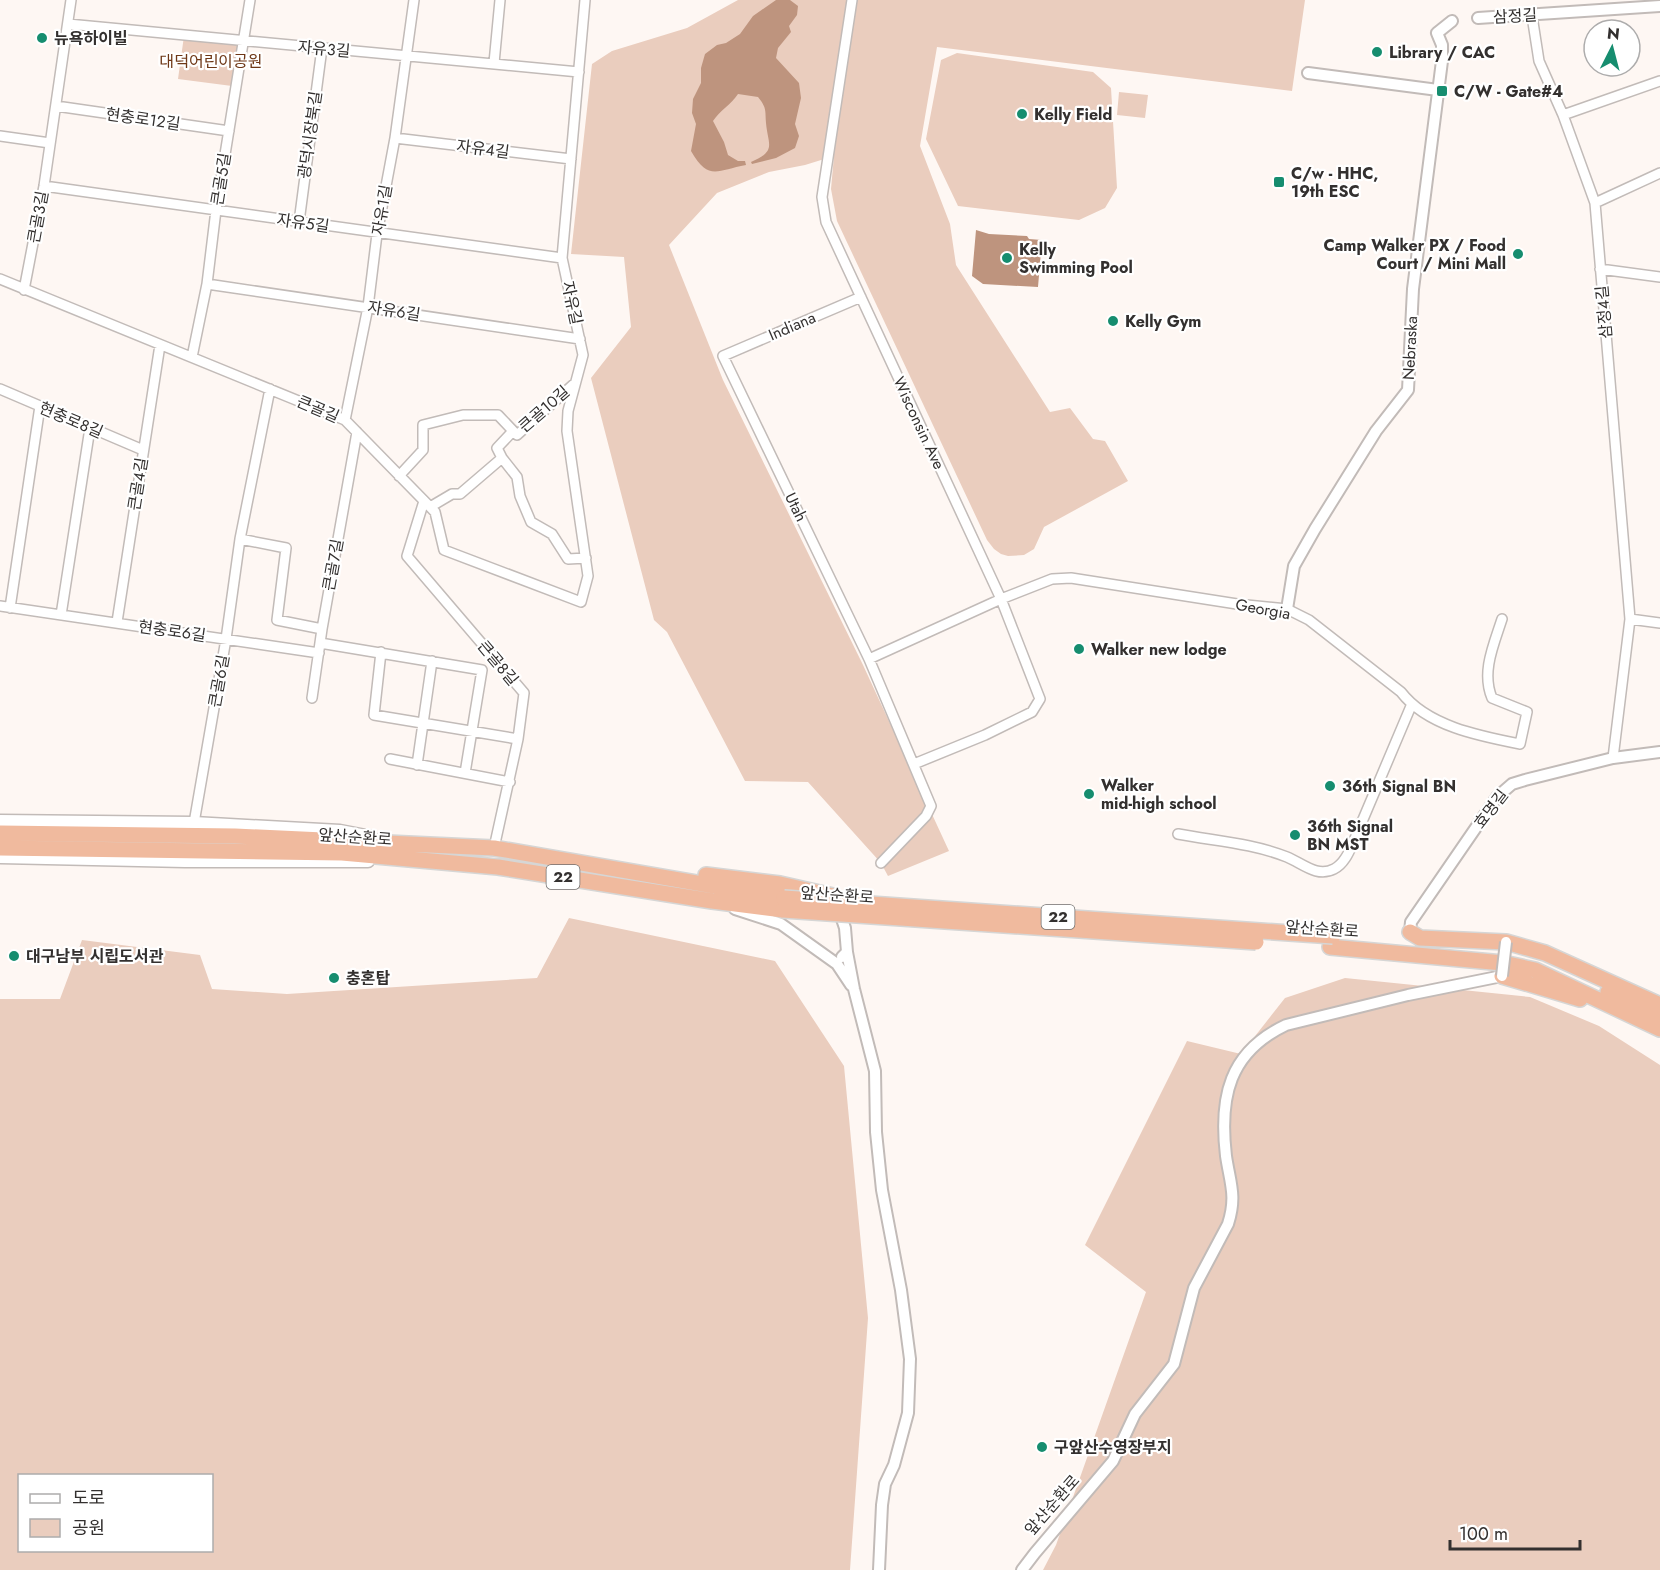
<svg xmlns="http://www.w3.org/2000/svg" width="1660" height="1570" font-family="Jost,'Noto Sans KR',sans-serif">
<rect width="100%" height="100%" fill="#fef7f3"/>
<!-- green -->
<path fill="#eacdbe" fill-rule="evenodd" d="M738,0h567l-13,91 -355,-44 -17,99 30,78 6,41 94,147 20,-4 23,31 12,2 23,40 -84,46 -10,22 -10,6 -16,1 -7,-2 -7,-5 -7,-9 -150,-319 -6,-32 3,-33 -29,9 -36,7 -52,21 -48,52 54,135 140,285 86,186 -61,25 -7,-13 -73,-81 -63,-1 -78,-149 -13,-12 -63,-242 40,-51 -7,-70 -53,-3 21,-190 20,-13 75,-23z
M184,36l60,6 -12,44 -54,-7z
M957,53l136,19 18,16 6,100 -12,20 -26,12 -121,-14 -32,-67 15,-79z
M1119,92l29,3 -3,23 -28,-3z
M569,918l206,43 69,105 24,252 -18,252h-850v-571h60l22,-59 118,15 12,34 75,5 250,-16zM20,1476h192v74h-192z
M1345,978l185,19 69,29 61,39v505h-617l13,-25 90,-253 -61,-47 102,-204 54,13 44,-56z"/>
<!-- water -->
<path fill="#be947e" d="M776,0h14l8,6 -1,9 -8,11 2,6 -13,16 -2,10 23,25 2,15 -6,26 4,12 -4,12 -19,10 -24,6 -1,-2c26,-11 17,-17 15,-39 -1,-13 1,-15 -8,-26l-20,-3c-7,11 -18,16 -25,27l11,21 4,13 10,6h7l1,4c-29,5 -37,17 -55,-14l5,-27 -4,-11 1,-14 8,-16v-15l4,-14 12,-9 9,-2 14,-9 13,-18z
M976,230l13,4 38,2 2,3 13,1 -4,47 -55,-3 -11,-8z"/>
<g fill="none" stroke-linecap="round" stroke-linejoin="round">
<!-- minor casing -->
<g stroke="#c2bbb8" stroke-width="12">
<path id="minor" d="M852,0l-30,197 4,25 175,377 39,100 -8,13 -47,23 -71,29
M1532,16l7,45 24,54 32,88 35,416 -17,139
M68,24l511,48
M494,63l6,-63
M56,106l173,25
M1563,115l97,-34
M0,136l50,7
M395,138l176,21
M44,186l518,72
M1595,203l65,-30
M299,222l23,-174
M1600,269l60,8
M0,279l345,141 90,92 9,38 137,52 7,-26 -21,-145 1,-20 15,-56 -21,-97 23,-258
M207,284l373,55
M24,290l20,-104 27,-186
M861,297l-138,59 146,303 62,147 -5,10 -45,47
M192,357l15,-73 9,-74 34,-210
M0,389l143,61
M345,420l23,-113 9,-73 18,-96 19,-138
M502,458l-5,-10 16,-17
M399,476l24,-26v-25l40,-10h35l19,20 58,-52
M424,501l-17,55 117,137 -6,46 -24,109
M430,507l22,-13h8l42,-36 15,19 3,19 11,26 21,12 16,25 18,-1
M240,539l46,9 -9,72 45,9
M0,606l319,47
M10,608l30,-202
M61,615l29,-187
M1630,619l30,4
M117,622l43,-277
M320,643l162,27 -17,103
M381,652l-7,63 144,24
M869,659l132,-60 51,-20 19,-1 166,26 50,5 22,11 92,72c26,34 78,44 119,52l7,-32 -35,-14c-11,-26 2,-54 10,-79
M312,698l10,-69 35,-197
M390,759l120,23
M417,765l15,-104
M194,823l32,-184 14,-100 30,-150
M1178,834c37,7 74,9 109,23 15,6 30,21 47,12 10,-5 15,-17 19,-26l58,-137"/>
</g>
<!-- tertiary casing -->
<g stroke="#c2bbb8" stroke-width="14">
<path id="tertiary" d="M1478,18l182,-12
M1308,73l130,17
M1287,609l7,-43 21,-37 61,-98 32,-41 5,-101 29,-228v-16l-5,-12 15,-12
M735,909l46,15 56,40 14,21
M839,910l6,18 2,24 -5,5
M1410,932l1,-10 86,-125 15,-13 13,-4 88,-22 47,-6
M847,952l7,37 21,82 1,61 6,58 19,100 9,69 -2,54 -14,52 -9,19 -3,21 -3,65
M1022,1570l13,-17 78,-92 22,-47 39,-50 20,-76 34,-64c9,-28 2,-41 -2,-68 -7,-59 3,-104 60,-131l122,-30 94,-19"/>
</g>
<!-- secondary casing -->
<g stroke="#c2bbb8" stroke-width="15">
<path id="secondary" d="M0,821l194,2 146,8 31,6
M0,857l185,4h183"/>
</g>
<!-- trunk casing -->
<g stroke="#d6d6d5" stroke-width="18">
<path id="trunk" d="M0,833l235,3 259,12 290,50
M0,848l342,5 156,14 214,34 71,9
M706,875l74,9 53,12
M1410,932l10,6 86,4 39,11 115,52
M1330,947l173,16 32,7 125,59
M1502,976l78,23
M1608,992l52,24"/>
</g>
<!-- minor -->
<use href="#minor" stroke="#fff" stroke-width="9"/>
<!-- tertiary -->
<use href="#tertiary" stroke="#fff" stroke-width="10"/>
<!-- secondary -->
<use href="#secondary" stroke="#fff" stroke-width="12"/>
<!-- trunk -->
<use href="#trunk" stroke="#f0ba9e" stroke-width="15"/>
<!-- tertiary-bridge casing -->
<g stroke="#c2bbb8" stroke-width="14" stroke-linecap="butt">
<path id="tertiary-bridge" d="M1502,976l4,-34"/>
</g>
<!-- trunk-bridge casing -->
<g stroke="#d6d6d5" stroke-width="18" stroke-linecap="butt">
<path id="trunk-bridge" d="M784,898l549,38
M783,910l473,32"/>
</g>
<!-- tertiary-bridge -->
<use href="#tertiary-bridge" stroke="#fff" stroke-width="10"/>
<!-- trunk-bridge -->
<use href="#trunk-bridge" stroke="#f0ba9e" stroke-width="15"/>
</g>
<!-- markers -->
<g fill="#168d6f" stroke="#fff" stroke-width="2">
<circle cx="42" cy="38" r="6"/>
<circle cx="1377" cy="52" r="6"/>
<rect x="1436" y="85" width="12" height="12" rx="3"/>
<circle cx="1022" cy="114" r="6"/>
<rect x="1273" y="176" width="12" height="12" rx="3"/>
<circle cx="1518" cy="254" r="6"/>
<circle cx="1007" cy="258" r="6"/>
<circle cx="1113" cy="321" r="6"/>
<circle cx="1079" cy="649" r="6"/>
<circle cx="1330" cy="786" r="6"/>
<circle cx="1089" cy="794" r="6"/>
<circle cx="1295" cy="835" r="6"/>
<circle cx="14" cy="956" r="6"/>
<circle cx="334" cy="978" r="6"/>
<circle cx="1042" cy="1447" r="6"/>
</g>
<g text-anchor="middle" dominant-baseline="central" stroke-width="4.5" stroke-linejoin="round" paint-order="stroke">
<!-- shield labels -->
<g fill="#fff" stroke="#706e6d" stroke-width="1.5">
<rect x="546.5" y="865" width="33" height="24" rx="4.5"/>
<rect x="1041.5" y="905" width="33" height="24" rx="4.5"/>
</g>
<g font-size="15" font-weight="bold" fill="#33302f">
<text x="563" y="877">22</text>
<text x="1058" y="917">22</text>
</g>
<!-- street labels -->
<g font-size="16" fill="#33302f" stroke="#fff">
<text transform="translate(1515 16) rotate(-3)">삼정길</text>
<text transform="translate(324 49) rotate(5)">자유3길</text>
<text transform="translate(143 119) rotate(8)">현충로12길</text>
<text transform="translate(310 135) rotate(-82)">광덕시장북길</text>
<text transform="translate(483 149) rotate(7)">자유4길</text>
<text transform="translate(221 179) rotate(-81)">큰골5길</text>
<text transform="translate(382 210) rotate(-80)">자유1길</text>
<text transform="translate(38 217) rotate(-80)">큰골3길</text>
<text transform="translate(303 223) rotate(8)">자유5길</text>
<text transform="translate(572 303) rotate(78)">자유길</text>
<text transform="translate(394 311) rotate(9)">자유6길</text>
<text transform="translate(1604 312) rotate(-95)">삼정4길</text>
<text transform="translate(792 326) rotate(-23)">Indiana</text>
<text transform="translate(1410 348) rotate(-87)">Nebraska</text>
<text transform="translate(318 409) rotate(23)">큰골길</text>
<text transform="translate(544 409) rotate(-41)">큰골10길</text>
<text transform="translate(71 420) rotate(23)">현충로8길</text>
<text transform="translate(919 423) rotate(65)">Wisconsin Ave</text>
<text transform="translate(138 484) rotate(-81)">큰골4길</text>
<text transform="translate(796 507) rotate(64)">Utah</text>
<text transform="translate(333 565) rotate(-80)">큰골7길</text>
<text transform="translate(1263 609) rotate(10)">Georgia</text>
<text transform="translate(172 631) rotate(8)">현충로6길</text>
<text transform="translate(498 663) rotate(50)">큰골8길</text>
<text transform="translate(219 681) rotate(-80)">큰골6길</text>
<text transform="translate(1491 809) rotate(-52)">효명길</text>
<text transform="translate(355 837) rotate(4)">앞산순환로</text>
<text transform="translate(837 895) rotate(4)">앞산순환로</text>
<text transform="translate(1322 929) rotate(4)">앞산순환로</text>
<text transform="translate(1052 1505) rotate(-49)">앞산순환로</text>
</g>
<!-- poi labels -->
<g font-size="16" font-weight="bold" fill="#33302f" stroke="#fff" text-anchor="start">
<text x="54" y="38">뉴욕하이빌</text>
<text x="1389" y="52">Library / CAC</text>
<text x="1454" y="91">C/W - Gate#4</text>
<text x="1034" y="114">Kelly Field</text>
<text x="1291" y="173">C/w - HHC,<tspan x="1291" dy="18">19th ESC</tspan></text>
<text x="1506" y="245" text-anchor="end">Camp Walker PX / Food<tspan x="1506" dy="18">Court / Mini Mall</tspan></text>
<text x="1019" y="249">Kelly<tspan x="1019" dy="18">Swimming Pool</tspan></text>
<text x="1125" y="321">Kelly Gym</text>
<text x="1091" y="649">Walker new lodge</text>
<text x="1101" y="785">Walker<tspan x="1101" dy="18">mid-high school</tspan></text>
<text x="1342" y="786">36th Signal BN</text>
<text x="1307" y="826">36th Signal<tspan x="1307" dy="18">BN MST</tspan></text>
<text x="26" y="956">대구남부 시립도서관</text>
<text x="346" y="978">충혼탑</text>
<text x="1054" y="1447">구앞산수영장부지</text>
</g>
<!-- park labels -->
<g font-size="16" fill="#6e3716" stroke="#fff">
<text x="211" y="61">대덕어린이공원</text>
</g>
</g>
<!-- legend -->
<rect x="18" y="1474" width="195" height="78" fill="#ffffff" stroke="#adacac" stroke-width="1.5"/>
<rect x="30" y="1494" width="30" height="9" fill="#ffffff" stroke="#adacac" stroke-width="1.5"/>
<text x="72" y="1504" font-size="18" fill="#33302f">도로</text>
<rect x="30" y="1519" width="30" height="18" fill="#eacdbe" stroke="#adacac" stroke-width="1.5"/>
<text x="72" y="1534" font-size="18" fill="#33302f">공원</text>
<!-- north arrow -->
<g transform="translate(1612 48) rotate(6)"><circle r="28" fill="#ffffff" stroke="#adacac" stroke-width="1.5"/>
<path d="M0-4.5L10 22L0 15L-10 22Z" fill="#168d6f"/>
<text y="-9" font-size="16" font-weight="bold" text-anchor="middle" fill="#33302f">N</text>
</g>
<!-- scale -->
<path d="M1450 1540v9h130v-9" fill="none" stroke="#33302f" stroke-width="3"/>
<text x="1459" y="1540" font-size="18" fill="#33302f" stroke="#ffffff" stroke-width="4.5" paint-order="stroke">100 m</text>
</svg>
